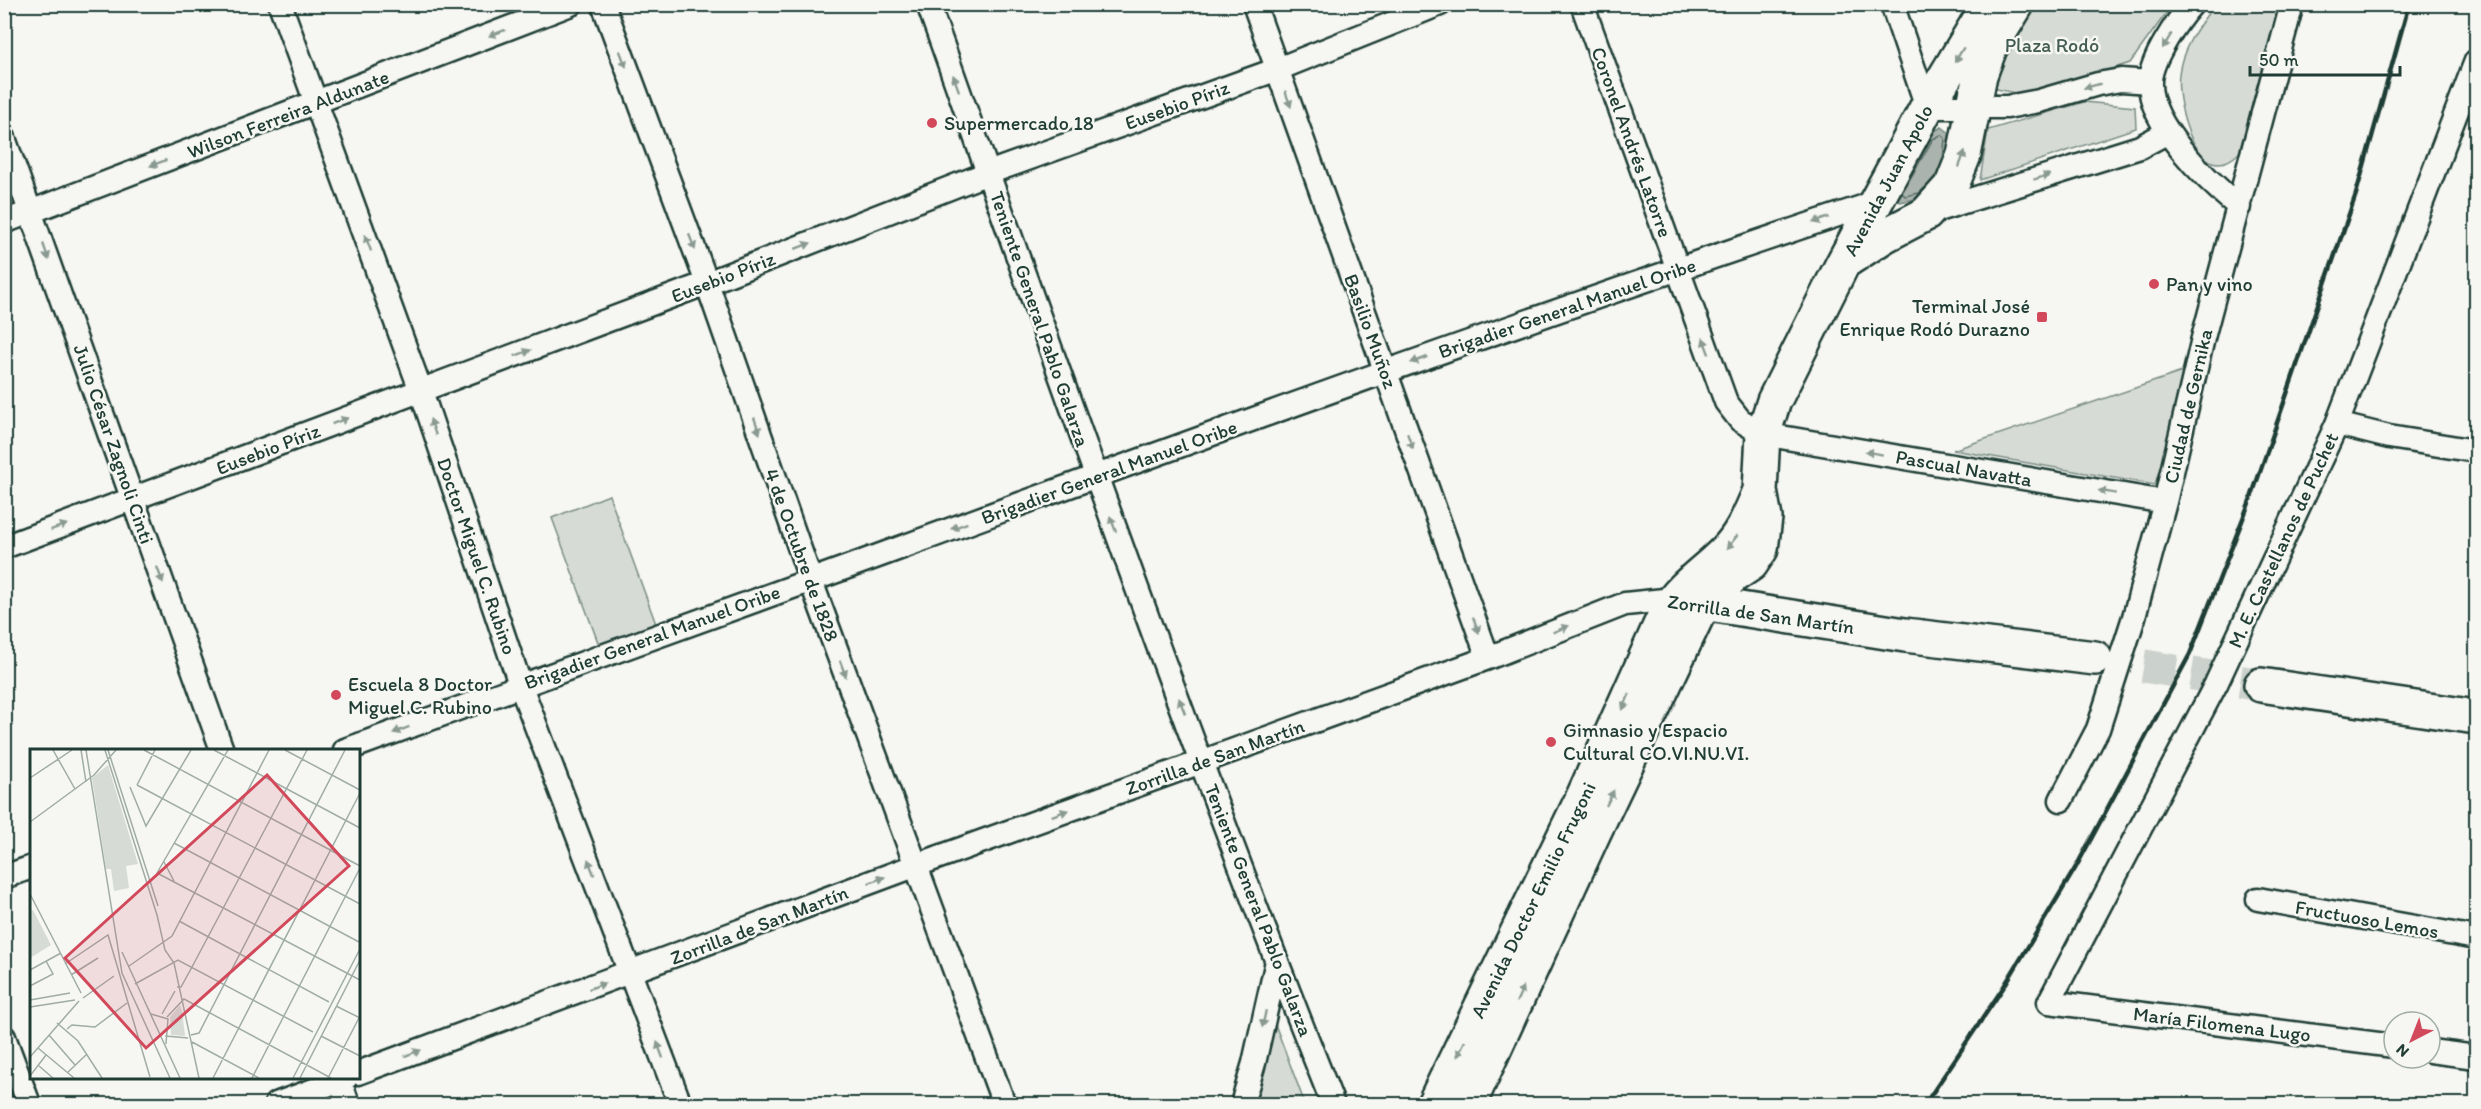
<svg xmlns="http://www.w3.org/2000/svg" width="2481" height="1109" font-family="Itim,sans-serif">
<rect width="100%" height="100%" fill="#f6f6f2"/>
<filter id="ink" filterUnits="userSpaceOnUse"><feTurbulence type="fractalNoise" baseFrequency=".0167" numOctaves="2"/><feDisplacementMap in="SourceGraphic" scale="12" xChannelSelector="R" yChannelSelector="G"/><feConvolveMatrix kernelMatrix="1 2 1 2 8 2 1 2 1" color-interpolation-filters="sRGB"/></filter>
<g filter="url(#ink)">
<!-- green -->
<path fill="#d6dbd6" stroke="#7a8c85" stroke-width="1.5" d="M2030,5h142l-42,58 -85,27 -30,3 -23,-5 17,-53z
M2214,5h65l-40,148c-42,40 -64,-50 -60,-79 3,-27 20,-48 35,-69z
M2084,102l51,5 1,21 -156,52 8,-50z
M2188,370l-33,115 -202,-35z
M609,495l47,129 -57,21 -47,-127z
M1273,1019l32,85h-51z"/>
<!-- water -->
<path fill="#aab3ae" stroke="#72847d" stroke-width="1.5" d="M1942,127l9,7 -3,32 -26,32 -22,4 -6,-8 35,-60z"/>
<g fill="none" stroke-linecap="round" stroke-linejoin="round">
<!-- shore -->
<path stroke="#576c65" stroke-width="1.5" d="M1927,186l-8,7 -14,3 -3,-3 31,-54 8,-4 4,3 -2,22"/>
<!-- secondary-tunnel -->
<path stroke="#cbd1cc" stroke-width="33" stroke-dasharray="33 16" stroke-linecap="butt" d="M2095,658l166,27"/>
<!-- street casing -->
<g stroke="#1f3d34" stroke-width="27">
<path id="street" d="M280,4l141,387 99,293 160,420
M603,4l104,279 104,298 193,523
M928,4c131,368 260,738 405,1100
M1254,4l234,654
M1582,4l144,398 14,18 23,14 402,68
M1892,4l35,103h80l32,-6 59,-17 23,-4 29,2
M2192,4c-15,17 -41,55 -42,77 -2,44 58,100 89,126
M4,138l218,612
M1928,213l212,-66 28,-15
M4,222l567,-218
M2337,424l52,13 87,14
M4,547l703,-264 281,-110 290,-104 162,-65
M345,750c174,-65 348,-126 522,-190 336,-123 671,-246 1010,-358
M2061,800l37,-71 36,-112 31,-115 38,-164 89,-334
M4,877l28,-10
M2258,899l218,39
M4,1037l25,67
M2394,1046l-345,-44 167,-318 121,-260 139,-363
M2430,1051l46,6
M358,1073l559,-208 571,-207 137,-54 49,-5
M339,1078l9,26
M276,1104l70,-26
M1242,1104l12,-41 23,-102"/>
</g>
<!-- secondary casing -->
<g stroke="#1f3d34" stroke-width="38">
<path id="secondary" d="M1847,260l37,-24 42,-22 26,-29 12,-30 16,-80 10,-27 27,-44
M1690,601l215,34 190,23
M2261,685l215,32
M1434,1104l149,-307 84,-187c15,-26 43,-41 63,-64 13,-15 21,-34 29,-53
M1469,1104l125,-272 103,-216 10,-14 26,-26 18,-12 10,-15 4,-31 -5,-27 3,-57 11,-33 69,-138 84,-156 62,-103"/>
</g>
<!-- street -->
<use href="#street" stroke="#f6f6f2" stroke-width="22"/>
<!-- secondary -->
<use href="#secondary" stroke="#f6f6f2" stroke-width="33"/>
<!-- rail -->
<path stroke="#1f3d34" stroke-width="4.5" d="M1925,1104l78,-116 73,-121 114,-213 61,-156 105,-304 53,-190"/>
</g>
<!-- one-way arrows -->
<defs><path id="oneway-solid" d="M-6-.8H1V-3.2L6.5 0L1 3.2V.8H-6Z" transform="scale(1.5)"/></defs>
<g fill="#8a9a93">
<use href="#oneway-solid" transform="translate(497 33) rotate(159)"/>
<use href="#oneway-solid" transform="translate(2167 41) rotate(121)"/>
<use href="#oneway-solid" transform="translate(1959 55) rotate(121)"/>
<use href="#oneway-solid" transform="translate(623 59) rotate(69)"/>
<use href="#oneway-solid" transform="translate(956 83) rotate(-110)"/>
<use href="#oneway-solid" transform="translate(2092 86) rotate(165)"/>
<use href="#oneway-solid" transform="translate(1288 99) rotate(70)"/>
<use href="#oneway-solid" transform="translate(1962 159) rotate(-70)"/>
<use href="#oneway-solid" transform="translate(158 163) rotate(159)"/>
<use href="#oneway-solid" transform="translate(2042 177) rotate(-17)"/>
<use href="#oneway-solid" transform="translate(1821 220) rotate(162)"/>
<use href="#oneway-solid" transform="translate(692 242) rotate(69)"/>
<use href="#oneway-solid" transform="translate(368 243) rotate(-110)"/>
<use href="#oneway-solid" transform="translate(803 246) rotate(-21)"/>
<use href="#oneway-solid" transform="translate(46 252) rotate(71)"/>
<use href="#oneway-solid" transform="translate(1706 346) rotate(-110)"/>
<use href="#oneway-solid" transform="translate(523 353) rotate(-21)"/>
<use href="#oneway-solid" transform="translate(1419 360) rotate(160)"/>
<use href="#oneway-solid" transform="translate(340 421) rotate(-21)"/>
<use href="#oneway-solid" transform="translate(757 426) rotate(71)"/>
<use href="#oneway-solid" transform="translate(433 427) rotate(-109)"/>
<use href="#oneway-solid" transform="translate(1410 441) rotate(70)"/>
<use href="#oneway-solid" transform="translate(1874 453) rotate(-170)"/>
<use href="#oneway-solid" transform="translate(2107 492) rotate(-170)"/>
<use href="#oneway-solid" transform="translate(1113 524) rotate(-111)"/>
<use href="#oneway-solid" transform="translate(959 526) rotate(160)"/>
<use href="#oneway-solid" transform="translate(59 527) rotate(-20)"/>
<use href="#oneway-solid" transform="translate(1732 542) rotate(129)"/>
<use href="#oneway-solid" transform="translate(160 575) rotate(70)"/>
<use href="#oneway-solid" transform="translate(1476 625) rotate(70)"/>
<use href="#oneway-solid" transform="translate(1561 629) rotate(-22)"/>
<use href="#oneway-solid" transform="translate(843 669) rotate(70)"/>
<use href="#oneway-solid" transform="translate(1626 702) rotate(114)"/>
<use href="#oneway-solid" transform="translate(1182 706) rotate(-111)"/>
<use href="#oneway-solid" transform="translate(401 730) rotate(159)"/>
<use href="#oneway-solid" transform="translate(1610 798) rotate(-64)"/>
<use href="#oneway-solid" transform="translate(1060 813) rotate(-20)"/>
<use href="#oneway-solid" transform="translate(591 867) rotate(-111)"/>
<use href="#oneway-solid" transform="translate(877 880) rotate(-21)"/>
<use href="#oneway-solid" transform="translate(597 986) rotate(-20)"/>
<use href="#oneway-solid" transform="translate(1520 994) rotate(-66)"/>
<use href="#oneway-solid" transform="translate(1264 1019) rotate(102)"/>
<use href="#oneway-solid" transform="translate(1461 1049) rotate(116)"/>
<use href="#oneway-solid" transform="translate(660 1050) rotate(-110)"/>
<use href="#oneway-solid" transform="translate(413 1053) rotate(-20)"/>
</g>
</g>
<!-- markers -->
<g fill="#d1495b" stroke="#f6f6f2" stroke-width="2">
<circle cx="932" cy="123" r="6"/>
<circle cx="2154" cy="284" r="6"/>
<rect x="2036" y="311" width="12" height="12" rx="3"/>
<circle cx="336" cy="695" r="6"/>
<circle cx="1551" cy="742" r="6"/>
</g>
<g text-anchor="middle" dominant-baseline="central" stroke-width="5" stroke-linejoin="round" paint-order="stroke">
<!-- park labels -->
<g font-size="20" fill="#445d54" stroke="#f6f6f2">
<text x="2052" y="45">Plaza Rodó</text>
</g>
<!-- street labels -->
<g font-size="20" fill="#1f3d34" stroke="#f6f6f2">
<text transform="translate(1177 105) rotate(-20)">Eusebio Píriz</text>
<text transform="translate(288 114) rotate(-21)">Wilson Ferreira Aldunate</text>
<text transform="translate(1632 142) rotate(70)">Coronel Andrés Latorre</text>
<text transform="translate(1888 180) rotate(-62)">Avenida Juan Apolo</text>
<text transform="translate(723 277) rotate(-21)">Eusebio Píriz</text>
<text transform="translate(1567 308) rotate(-19)">Brigadier General Manuel Oribe</text>
<text transform="translate(1040 319) rotate(71)">Teniente General Pablo Galarza</text>
<text transform="translate(1371 331) rotate(70)">Basilio Muñoz</text>
<text transform="translate(2188 406) rotate(-77)">Ciudad de Gernika</text>
<text transform="translate(114 444) rotate(71)">Julio César Zagnoli Cinti</text>
<text transform="translate(268 449) rotate(-21)">Eusebio Píriz</text>
<text transform="translate(1964 468) rotate(10)">Pascual Navatta</text>
<text transform="translate(1109 472) rotate(-20)">Brigadier General Manuel Oribe</text>
<text transform="translate(2283 540) rotate(-65)">M. E. Castellanos de Puchet</text>
<text transform="translate(802 555) rotate(70)">4 de Octubre de 1828</text>
<text transform="translate(477 556) rotate(71)">Doctor Miguel C. Rubino</text>
<text transform="translate(1761 614) rotate(8)">Zorrilla de San Martín</text>
<text transform="translate(652 637) rotate(-20)">Brigadier General Manuel Oribe</text>
<text transform="translate(1215 757) rotate(-20)">Zorrilla de San Martín</text>
<text transform="translate(1533 900) rotate(-64)">Avenida Doctor Emilio Frugoni</text>
<text transform="translate(1259 910) rotate(69)">Teniente General Pablo Galarza</text>
<text transform="translate(2367 919) rotate(10)">Fructuoso Lemos</text>
<text transform="translate(759 925) rotate(-21)">Zorrilla de San Martín</text>
<text transform="translate(2222 1024) rotate(7)">María Filomena Lugo</text>
</g>
<!-- poi labels -->
<g font-size="20" fill="#1f3d34" stroke="#f6f6f2" text-anchor="start">
<text x="944" y="123">Supermercado 18</text>
<text x="2166" y="284">Pan y vino</text>
<text x="2030" y="306" text-anchor="end">Terminal José<tspan x="2030" dy="23">Enrique Rodó Durazno</tspan></text>
<text x="348" y="684">Escuela 8 Doctor<tspan x="348" dy="23">Miguel C. Rubino</tspan></text>
<text x="1563" y="730">Gimnasio y Espacio<tspan x="1563" dy="23">Cultural CO.VI.NU.VI.</tspan></text>
</g>
</g>
<!-- overview -->
<g transform="translate(30 749)">
<rect width="330" height="330" fill="#f6f6f2"/>
<path d="M78,16l30,99 -12,2 3,22 -15,3 -3,-22h-5l-14,-91zM3,161l18,35 -21,13v-47zM150,256l2,6 3,25 -14,-1 -1,-18z" fill="#d6dbd6"/>
<path fill="none" stroke="#a0aca6" stroke-width="1.5" d="M23,1l22,39M51,1l5,32M56,1l36,223 48,105M75,1l52,165 8,35 9,13 25,115M78,1l50,156M114,1l216,116M184,1l146,78M255,1l75,40M0,29l42,-28M107,36l223,119M107,36l18,-35M100,38l16,39 45,-76M0,73l64,-47 22,-25M144,94l185,99M134,113l10,19M127,124l203,107M127,124l71,-123M0,145l51,99M149,172l150,81M92,203l58,126M35,215l43,-29 42,142M99,217l43,-30 97,-186M0,221l31,-17M41,226l27,-17M105,235l43,-24 135,72M0,237l23,-12 -7,-13M147,238h4l11,-20 115,-217M53,249l31,-22M0,251l40,-7M306,257l24,12M0,258l45,-7M121,265l17,5 -2,25M132,265l13,-23M137,268l17,-18 147,79M27,274l21,18 24,37M37,280l5,-4 23,2 32,-24M19,286l26,30M161,286l8,-2 146,-283M135,287l23,2M291,287l39,20M162,293l67,36M8,299l36,30M0,308l49,-56M9,317l14,12M37,324l20,-19M0,327l16,-21M183,329l147,-285M222,329l108,-210M263,329l67,-129M270,329l60,-118M298,329l32,-62"/>
<path fill="#d1495b" fill-opacity="0.15" stroke="#d1495b" stroke-width="3" d="M237,26l82,91 -203,182 -81,-90z"/>
<rect width="330" height="330" fill="none" stroke="#1f3d34" stroke-width="3"/>
</g>
<!-- margin -->
<rect width="2481" height="1109" fill="none" stroke="#f6f6f2" stroke-width="24"/>
<rect x="12" y="12" width="2457" height="1085" fill="none" stroke="#1f3d34" stroke-width="2" filter="url(#ink)"/>
<!-- north arrow -->
<g transform="translate(2412 1040) rotate(222)"><circle r="28" fill="#f6f6f2" stroke="#a0aca6" stroke-width="1.5"/>
<path d="M0-4.5L10 22L0 15L-10 22Z" fill="#d1495b"/>
<text y="-9" font-size="16" font-weight="bold" text-anchor="middle" fill="#1f3d34">N</text>
</g>
<!-- scale -->
<path d="M2250 66v9h150v-9" fill="none" stroke="#1f3d34" stroke-width="3"/>
<text x="2259" y="66" font-size="18" fill="#1f3d34" stroke="#f6f6f2" stroke-width="4.5" paint-order="stroke">50 m</text>
</svg>
